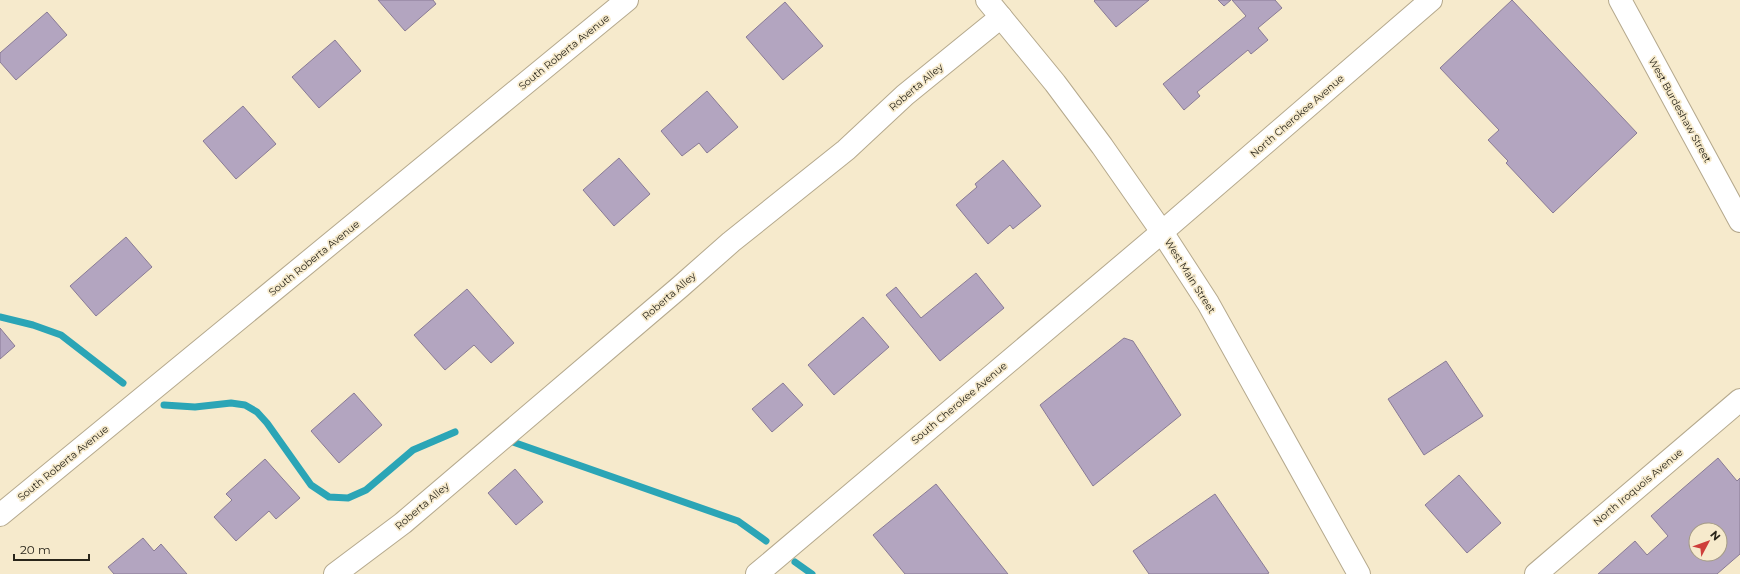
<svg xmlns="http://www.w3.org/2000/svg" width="1740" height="574" font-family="Montserrat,sans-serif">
<rect width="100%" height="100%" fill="#f6eacc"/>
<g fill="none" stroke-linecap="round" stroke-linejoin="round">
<!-- stream -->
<path stroke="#2ba5b6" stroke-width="7" d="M0,317l33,8 28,10 62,48
M164,405l31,2 36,-4 14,2 12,7 10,11 44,62 18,12 19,1 18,-8 47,-40 42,-18
M510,441l228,80 28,20
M795,562l17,12"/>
</g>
<!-- building -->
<path fill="#b3a5c0" stroke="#897b95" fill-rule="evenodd" d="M378,0h55l3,4 -31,27z
M1095,0h54l-33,27 -22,-26z
M1218,0h13l-7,6z
M1232,0h43l7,8 -24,20 10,12 -17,14 -3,-4 -51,42 3,4 -16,14 -21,-26 83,-68z
M1512,0l125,133 -84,80 -47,-50 2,-2 -20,-21 11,-10 -59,-62z
M785,2l38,44 -40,34 -37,-43z
M47,12l20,23 -51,45 -16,-18v-9z
M335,40l26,31 -42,37 -27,-31z
M707,91l31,36 -31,26 -8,-10 -17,13 -21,-25z
M243,106l33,38 -40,35 -33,-38z
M619,158l31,36 -36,32 -31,-36z
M1003,160l38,46 -28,23 -3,-4 -22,19 -32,-39 21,-18 -2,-3z
M126,237l26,30 -56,49 -26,-30z
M976,273l28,35 -64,53 -54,-66 10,-8 25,31z
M467,289l47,54 -23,20 -17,-18 -29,25 -31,-35z
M863,317l26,30 -55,48 -26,-30z
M0,328l15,18 -15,13z
M1124,338l9,3 48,74 -88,71 -53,-81z
M1446,361l37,55 -59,39 -36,-56z
M783,383l20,22 -31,27 -20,-23z
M354,393l28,32 -43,38 -28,-32z
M1718,458l19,23 3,-3v76l-23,20h-119l37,-33 12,14 21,-19 -17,-20zM1696,530h24v24h-24z
M265,459l35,39 -24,21 -7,-8 -33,30 -22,-24 18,-17 -6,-6z
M515,469l28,33 -27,23 -28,-32z
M1459,475l42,48 -34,30 -42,-48z
M936,484l72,90h-103l-32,-39z
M1215,494l54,79 -2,1h-118l-16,-23z
M143,538l11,13 7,-7 26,30h-73l-6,-7z"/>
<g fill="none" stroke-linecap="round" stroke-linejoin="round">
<!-- street casing -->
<g stroke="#b5a98d" stroke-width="24">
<path id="street" d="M1620,0l120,221
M0,515l627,-515
M335,574l68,-51 277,-236 51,-45 115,-92 59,-55 96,-78
M757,574l405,-342
M1536,574l204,-174"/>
</g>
<!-- secondary casing -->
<g stroke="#b5a98d" stroke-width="24">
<path id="secondary" d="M1162,232l269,-232"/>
</g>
<!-- primary casing -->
<g stroke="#b5a98d" stroke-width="24">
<path id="primary" d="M987,0l68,83 47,63 60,86 46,71 151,271"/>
</g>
<!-- street -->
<use href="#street" stroke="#fff" stroke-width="22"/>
<!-- secondary -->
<use href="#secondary" stroke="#fff" stroke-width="22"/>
<!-- primary -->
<use href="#primary" stroke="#fff" stroke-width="22"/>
</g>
<g text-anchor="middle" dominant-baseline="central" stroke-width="3.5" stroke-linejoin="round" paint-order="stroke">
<!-- street labels -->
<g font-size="10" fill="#29251a" stroke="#f6eacc">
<text transform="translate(564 52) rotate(-39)">South Roberta Avenue</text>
<text transform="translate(916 87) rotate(-40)">Roberta Alley</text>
<text transform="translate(1680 110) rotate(61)">West Burdeshaw Street</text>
<text transform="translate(1297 116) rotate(-41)">North Cherokee Avenue</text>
<text transform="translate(314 258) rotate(-39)">South Roberta Avenue</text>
<text transform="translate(1190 276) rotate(58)">West Main Street</text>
<text transform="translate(669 296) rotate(-41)">Roberta Alley</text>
<text transform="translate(959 403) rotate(-40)">South Cherokee Avenue</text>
<text transform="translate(63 463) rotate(-39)">South Roberta Avenue</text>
<text transform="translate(1638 487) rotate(-40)">North Iroquois Avenue</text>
<text transform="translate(422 506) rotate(-40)">Roberta Alley</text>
</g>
</g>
<!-- north arrow -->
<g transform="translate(1708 542) rotate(49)"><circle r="19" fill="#f6eacc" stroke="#a49b85"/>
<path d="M0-3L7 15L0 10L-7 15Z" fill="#ce3f3b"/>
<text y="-6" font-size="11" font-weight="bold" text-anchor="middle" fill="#29251a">N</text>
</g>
<!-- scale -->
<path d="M14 554v6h75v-6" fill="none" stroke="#29251a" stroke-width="2"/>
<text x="20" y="554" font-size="12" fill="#29251a" stroke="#f6eacc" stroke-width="3" paint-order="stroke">20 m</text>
</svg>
